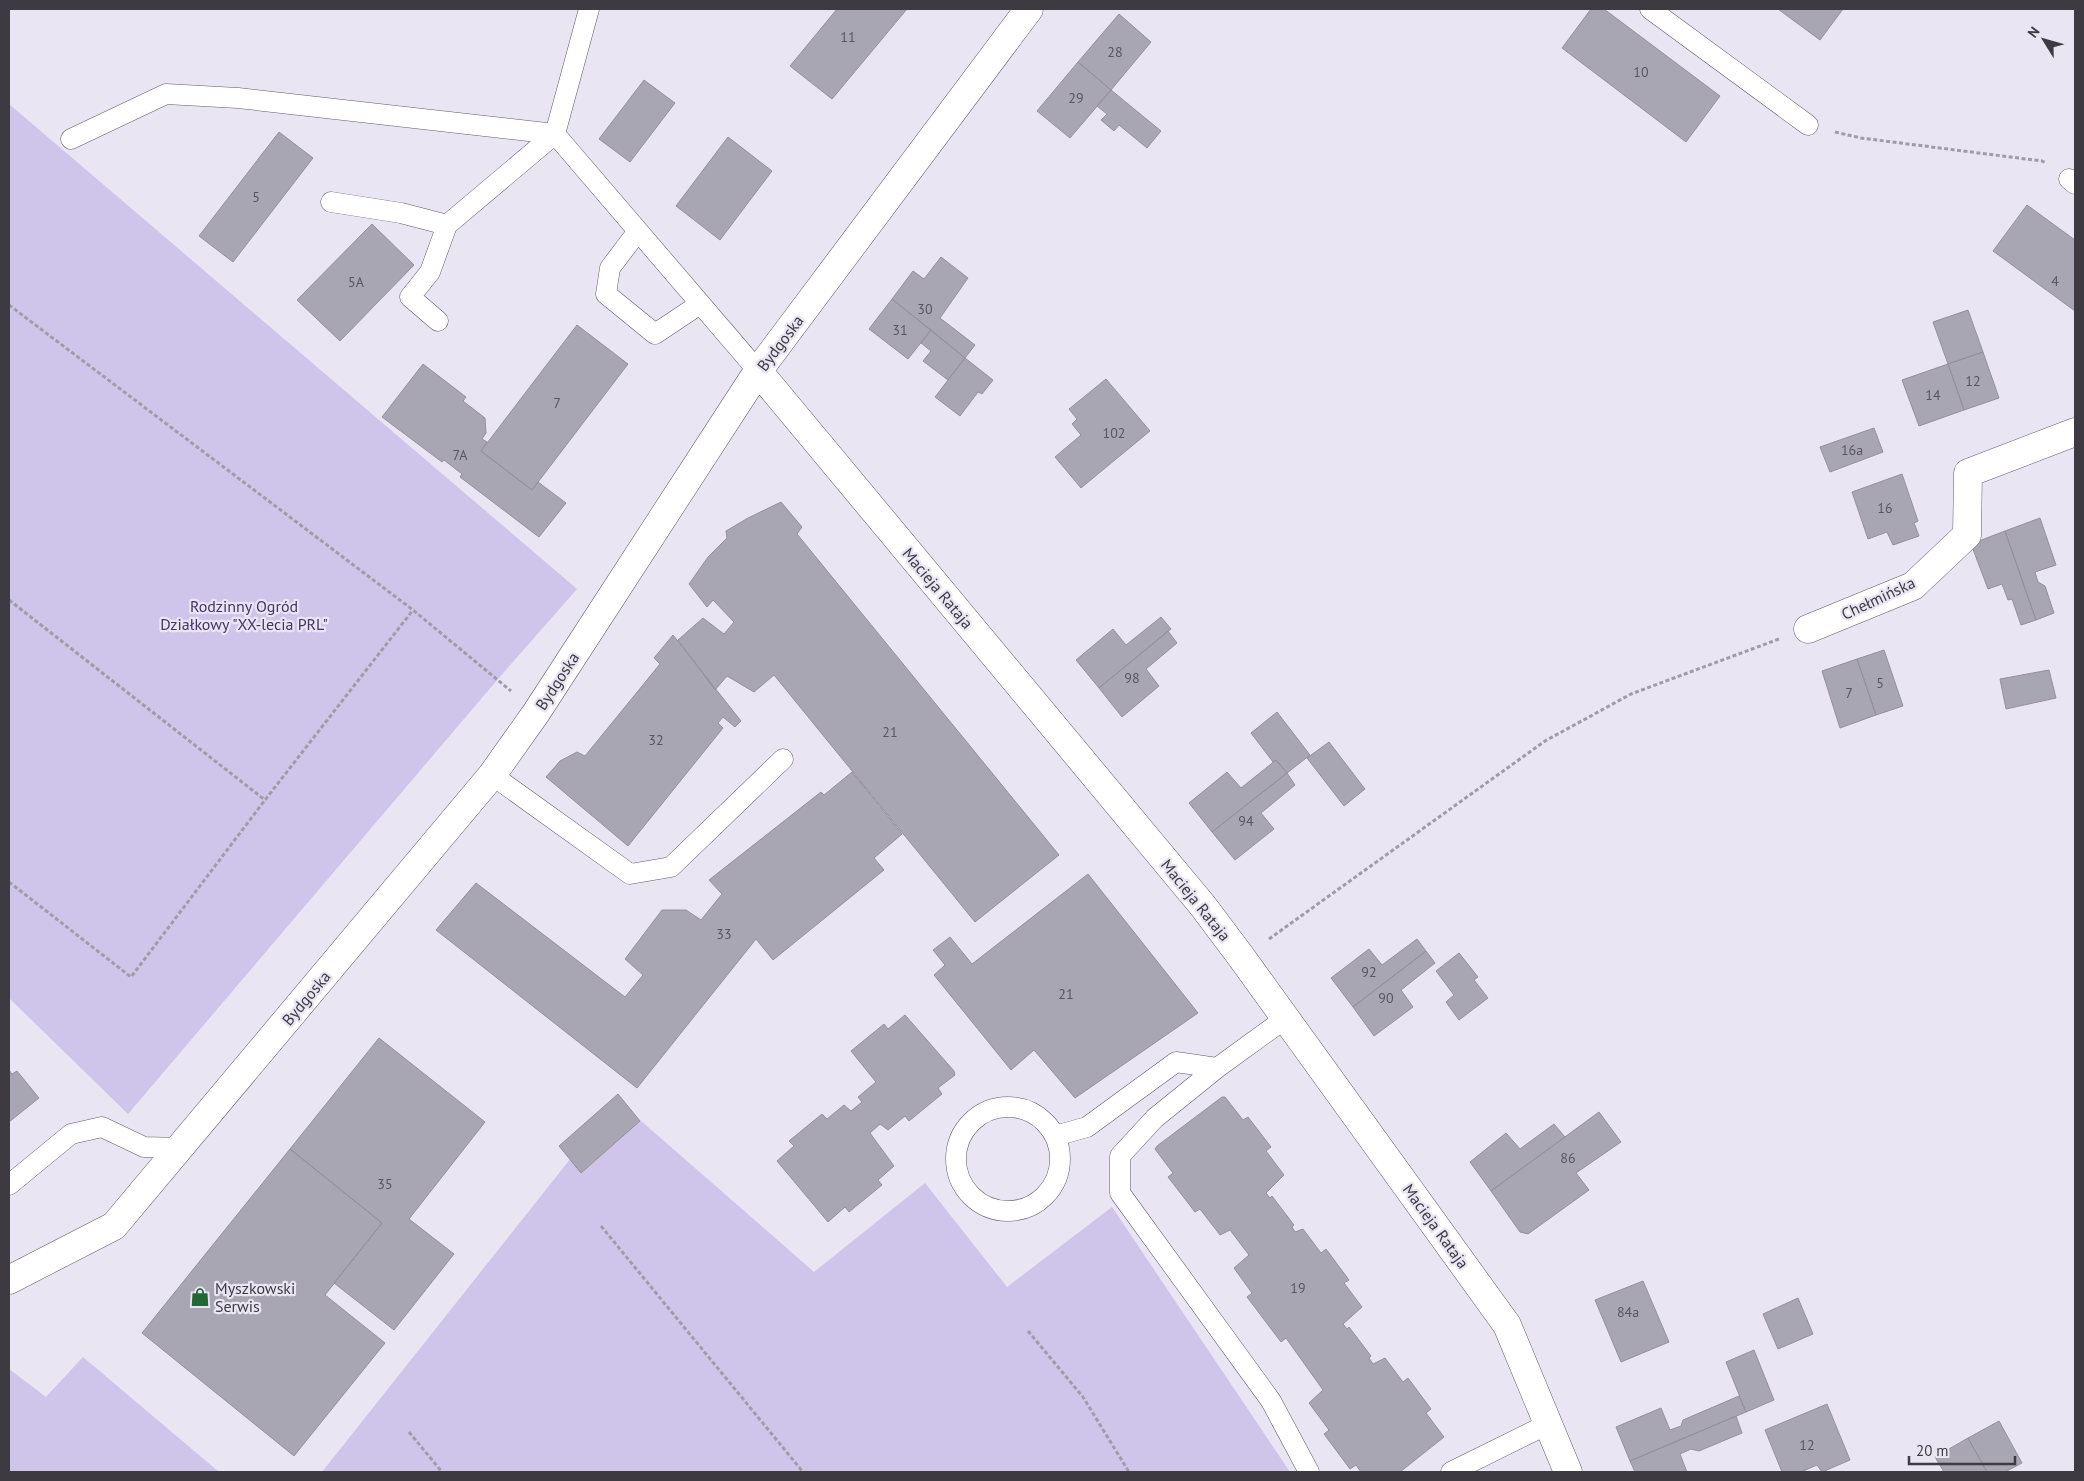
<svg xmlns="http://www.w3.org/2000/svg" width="2084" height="1481" font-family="'PT Sans',sans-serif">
<rect width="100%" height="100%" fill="#e9e5f3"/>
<!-- green -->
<path fill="#cfc4e9" d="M9,104l568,485 -79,90 -370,435 -119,-116z
M617,1100l197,172 111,-89 82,104 105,-80 178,265h-968z
M83,1357l136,115h-210v-103l37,28z"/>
<!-- building -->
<path fill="#a9a6b3" stroke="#94909d" d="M837,9h70l-75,90 -42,-33z
M1591,9h13l116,87 -34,46 -124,-94z
M1778,9h65l-23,31z
M1119,14l32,28 -40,48 -33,-28z
M1078,62l33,28 -41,48 -33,-27z
M644,80l31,23 -45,59 -31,-23z
M1111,90l50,41 -14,17 -28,-23 -5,6 -13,-11 6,-6 -10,-8z
M279,132l34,26 -80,104 -34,-26z
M728,137l44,34 -52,69 -44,-34z
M2027,205l48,35v71l-82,-60z
M372,224l42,41 -74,76 -43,-41z
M941,257l27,21 -28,40 35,27 -10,13 -73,-59 21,-28 11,8z
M892,299l39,31 -23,29 -39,-30z
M1968,310l15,42 -35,12 -15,-42z
M577,325l51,39 -96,126 -51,-39z
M931,330l34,28 -17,22 -25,-19 8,-10 -10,-8z
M1983,352l16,46 -35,12 -16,-46z
M965,358l28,22 -11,14 -4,-2 -18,24 -25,-19z
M423,364l43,33 -3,4 22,17 1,15 -4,6 5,3 -6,9 51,39 6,-8 28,21 -27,34 -79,-60 2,-3 -18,-14 -2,2 -60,-45z
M1948,364l16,46 -45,16 -17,-46z
M1106,379l44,52 -69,57 -26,-31 26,-22 -9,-11 5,-5 -8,-10z
M1874,428l9,24 -53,20 -10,-25z
M1902,474l16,47 -4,2 5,13 -26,9 -6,-13 -19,7 -16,-47z
M781,502l21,25 -5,7 262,321 -84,67 -201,-247 -20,17 -27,-16 -12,14 -37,-50 25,-22 21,16 10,-12 -21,-22 -6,7 -18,-23 19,-27 19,-19 -1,-7 22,-13z
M2040,518l16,47 -21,7 3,10 7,4 9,27 -18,7 -31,-89z
M2005,531l31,89 -15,5 -9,-26 -4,1 -6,-16 -14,5 -17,-45z
M1161,617l10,12 -72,59 -23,-28 37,-31 13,16z
M1168,631l9,12 -31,26 13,17 -37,31 -23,-29z
M673,635l68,86 -6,6 -12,-10 -5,6 5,5 -95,118 -82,-69 14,-16 17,-9 8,4 75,-92 -6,-6z
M1884,650l19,56 -27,9 -19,-56z
M1857,659l19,56 -36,13 -18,-57z
M2049,670l7,28 -50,11 -6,-30z
M1277,712l33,43 -23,18 -11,-13 -3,2 -22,-29z
M1329,742l36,47 -21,17 -37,-48z
M1276,760l11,13 -75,59 -23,-29 38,-31 14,16z
M852,772l50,62 -28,24 10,12 -111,90 -17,-21 -119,149 -201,-158 40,-47 149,114 18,-22 -18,-16 37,-49h24l15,10 21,-26 -13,-14 112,-88 3,3z
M1287,773l8,12 -34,28 13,16 -39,31 -23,-28z
M1088,874l110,139 -123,85 -41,-48 -23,20 -77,-95 11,-10 -12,-15 17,-13 22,27z
M1417,939l9,12 -73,56 -22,-29 38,-29 13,16z
M1426,951l9,12 -34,27 12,17 -39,29 -21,-29z
M1459,953l19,24 -4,3 14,18 -29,22 -13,-18 8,-7 -18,-24z
M905,1015l49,56 1,4 -17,13 4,6 -33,27 -4,-5 -17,14 -8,-6 -10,9 24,33 -16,14 4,5 -33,27 -4,-5 -17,15 -51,-61 17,-15 -5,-5 33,-27 5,5 17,-14 7,6 11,-9 -4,-5 18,-15 -25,-31 33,-27 4,5z
M379,1038l106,84 -76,97 45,35 -60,76 -60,-47 48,-60 -92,-74z
M9,1070l3,4 5,-3 22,27 -30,24z
M618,1094l22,27 -59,52 -22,-27z
M1222,1097h3l18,23 5,-3 23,30 -5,4 18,24 -18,18 4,5 2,-2 22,29 -2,2 3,5 8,-3 18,24 5,-4 23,31 -5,3 18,24 -19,17 4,5 2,-2 22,29 -2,2 4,6 12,-6 18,24 5,-4 23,31 -5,4 18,24 -44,35h-39l-5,-7 -6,4 -26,-35 5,-4 -20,-27 14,-13 -37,-52 -5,4 -34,-45 5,-4 -18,-25 15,-13 -19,-25 -10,5 -20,-26 -5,3 -27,-35 5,-4 -18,-24 2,-3z
M1599,1112l22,30 -45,31 13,17 -61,44 -8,-2 -29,-41z
M1554,1124l11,13 -74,54 -21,-29 36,-29 14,16z
M290,1149l92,74 -57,72 60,48 -91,113 -152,-123z
M1643,1281l26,61 -48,20 -26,-62z
M1798,1298l15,36 -35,15 -15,-35z
M1754,1350l20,50 -28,12 -20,-50z
M1739,1396l7,16 -116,49 -14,-34 45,-19 9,22 11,-4 2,-6z
M1827,1404l23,56 -28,12 -5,-7 -16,7h-19l-17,-42z
M1736,1416l6,17 -43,18 -8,-2 -11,5 7,18h-52l-5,-11z
M1999,1421l23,42 -17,9h-18l-19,-34z
M1968,1438l19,34h-43l-9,-15z"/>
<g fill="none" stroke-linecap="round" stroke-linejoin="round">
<!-- service casing -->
<g stroke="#5f5c68" stroke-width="21">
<path id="service" d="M1650,9l158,116
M71,139l95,-45 72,4 317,36 203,237
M2069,179l6,5
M331,202l70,11 46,12 108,-91 34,-125
M638,231l-28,37 -4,26 49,40 45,-30
M438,321l-28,-24 20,-25 17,-47
M492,775l138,99 41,-7 112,-108
M1286,1018l-69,50 -62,50 -35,38v37l151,208 38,71
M956 1159a52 52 0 1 1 104 0a52 52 0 1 1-104 0Z
M1055,1136l32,-9 89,-65 41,6
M9,1185l62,-51 31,-7 42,20 37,1
M1451,1472l97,-48"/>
</g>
<!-- minor casing -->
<g stroke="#5f5c68" stroke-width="29">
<path id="minor" d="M758,371l445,535 39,52 265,367 61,147
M1808,629l105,-43 54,-51 1,-62 107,-41
M9,1280l105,-54 378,-451 44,-62 222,-342 271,-362"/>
</g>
<!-- path -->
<path stroke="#9f9ca6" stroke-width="3" stroke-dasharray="4 2.5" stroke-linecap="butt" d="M1835,132l26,6 181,23 4,2
M9,305l404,305 98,81
M9,600l256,200
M9,882l122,95 134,-177 148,-190
M1269,939l276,-198 86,-47 148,-55
M601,1226l202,246
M1028,1331l55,66 46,75
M409,1432l33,40"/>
<!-- service -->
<use href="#service" stroke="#fff" stroke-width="20"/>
<!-- minor -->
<use href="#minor" stroke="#fff" stroke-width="28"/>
</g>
<!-- icons -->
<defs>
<g id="shop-bare" transform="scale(1.5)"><path d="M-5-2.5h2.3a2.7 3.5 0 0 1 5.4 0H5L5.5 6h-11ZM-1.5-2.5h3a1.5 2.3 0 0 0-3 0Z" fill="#236834" stroke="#e9e5f3" stroke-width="2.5" paint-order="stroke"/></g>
</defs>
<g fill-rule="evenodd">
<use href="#shop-bare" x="200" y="1297"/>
</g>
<g text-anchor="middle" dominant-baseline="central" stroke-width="4.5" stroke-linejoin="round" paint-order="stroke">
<!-- number labels -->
<g font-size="14" fill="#58565e">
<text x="848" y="37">11</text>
<text x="1115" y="52">28</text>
<text x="1641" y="72">10</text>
<text x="1076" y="98">29</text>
<text x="256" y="197">5</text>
<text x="2055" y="281">4</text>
<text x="356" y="282">5A</text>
<text x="925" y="309">30</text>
<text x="900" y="330">31</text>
<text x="1973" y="381">12</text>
<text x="1933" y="395">14</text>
<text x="557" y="403">7</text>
<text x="1114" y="433">102</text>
<text x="1852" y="450">16a</text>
<text x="460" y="455">7A</text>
<text x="1885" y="508">16</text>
<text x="1132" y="678">98</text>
<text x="1880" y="683">5</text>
<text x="1849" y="693">7</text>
<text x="890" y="732">21</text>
<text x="656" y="740">32</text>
<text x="1246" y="821">94</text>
<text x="724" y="934">33</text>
<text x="1369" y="972">92</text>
<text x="1066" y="994">21</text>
<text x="1386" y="998">90</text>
<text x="1568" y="1158">86</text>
<text x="385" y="1184">35</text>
<text x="1298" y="1288">19</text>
<text x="1628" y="1312">84a</text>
<text x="1807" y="1445">12</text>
</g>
<!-- street labels -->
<g font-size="16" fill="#3d3b41" stroke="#e9e5f3">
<text transform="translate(780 343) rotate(-53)">Bydgoska</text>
<text transform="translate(938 588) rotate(50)">Macieja Rataja</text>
<text transform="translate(1878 598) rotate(-25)">Chełmińska</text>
<text transform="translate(557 681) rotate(-57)">Bydgoska</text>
<text transform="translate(1196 900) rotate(51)">Macieja Rataja</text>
<text transform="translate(306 998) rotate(-50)">Bydgoska</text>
<text transform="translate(1436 1226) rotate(54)">Macieja Rataja</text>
</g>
<!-- park labels -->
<g font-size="16" fill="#453267" stroke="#e9e5f3">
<text x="244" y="606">Rodzinny Ogród<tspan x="244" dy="18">Działkowy "XX-lecia PRL"</tspan></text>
</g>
<!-- poi labels -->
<g font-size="16" fill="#3d3b41" stroke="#e9e5f3" text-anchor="start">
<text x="215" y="1288">Myszkowski<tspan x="215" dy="18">Serwis</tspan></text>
</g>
</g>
<!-- border -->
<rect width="2084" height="1481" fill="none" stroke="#3d3b41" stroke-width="20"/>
<!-- north arrow -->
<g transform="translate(2044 40) rotate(307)" stroke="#e9e5f3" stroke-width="4" paint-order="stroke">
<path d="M0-4L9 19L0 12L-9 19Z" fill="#3d3b41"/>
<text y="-8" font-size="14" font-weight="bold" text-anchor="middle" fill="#3d3b41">N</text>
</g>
<!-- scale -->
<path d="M1909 1456v8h106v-8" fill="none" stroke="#3d3b41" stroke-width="2.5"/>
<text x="1916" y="1456" font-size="15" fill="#3d3b41" stroke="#e9e5f3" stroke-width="4" paint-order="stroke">20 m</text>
</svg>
